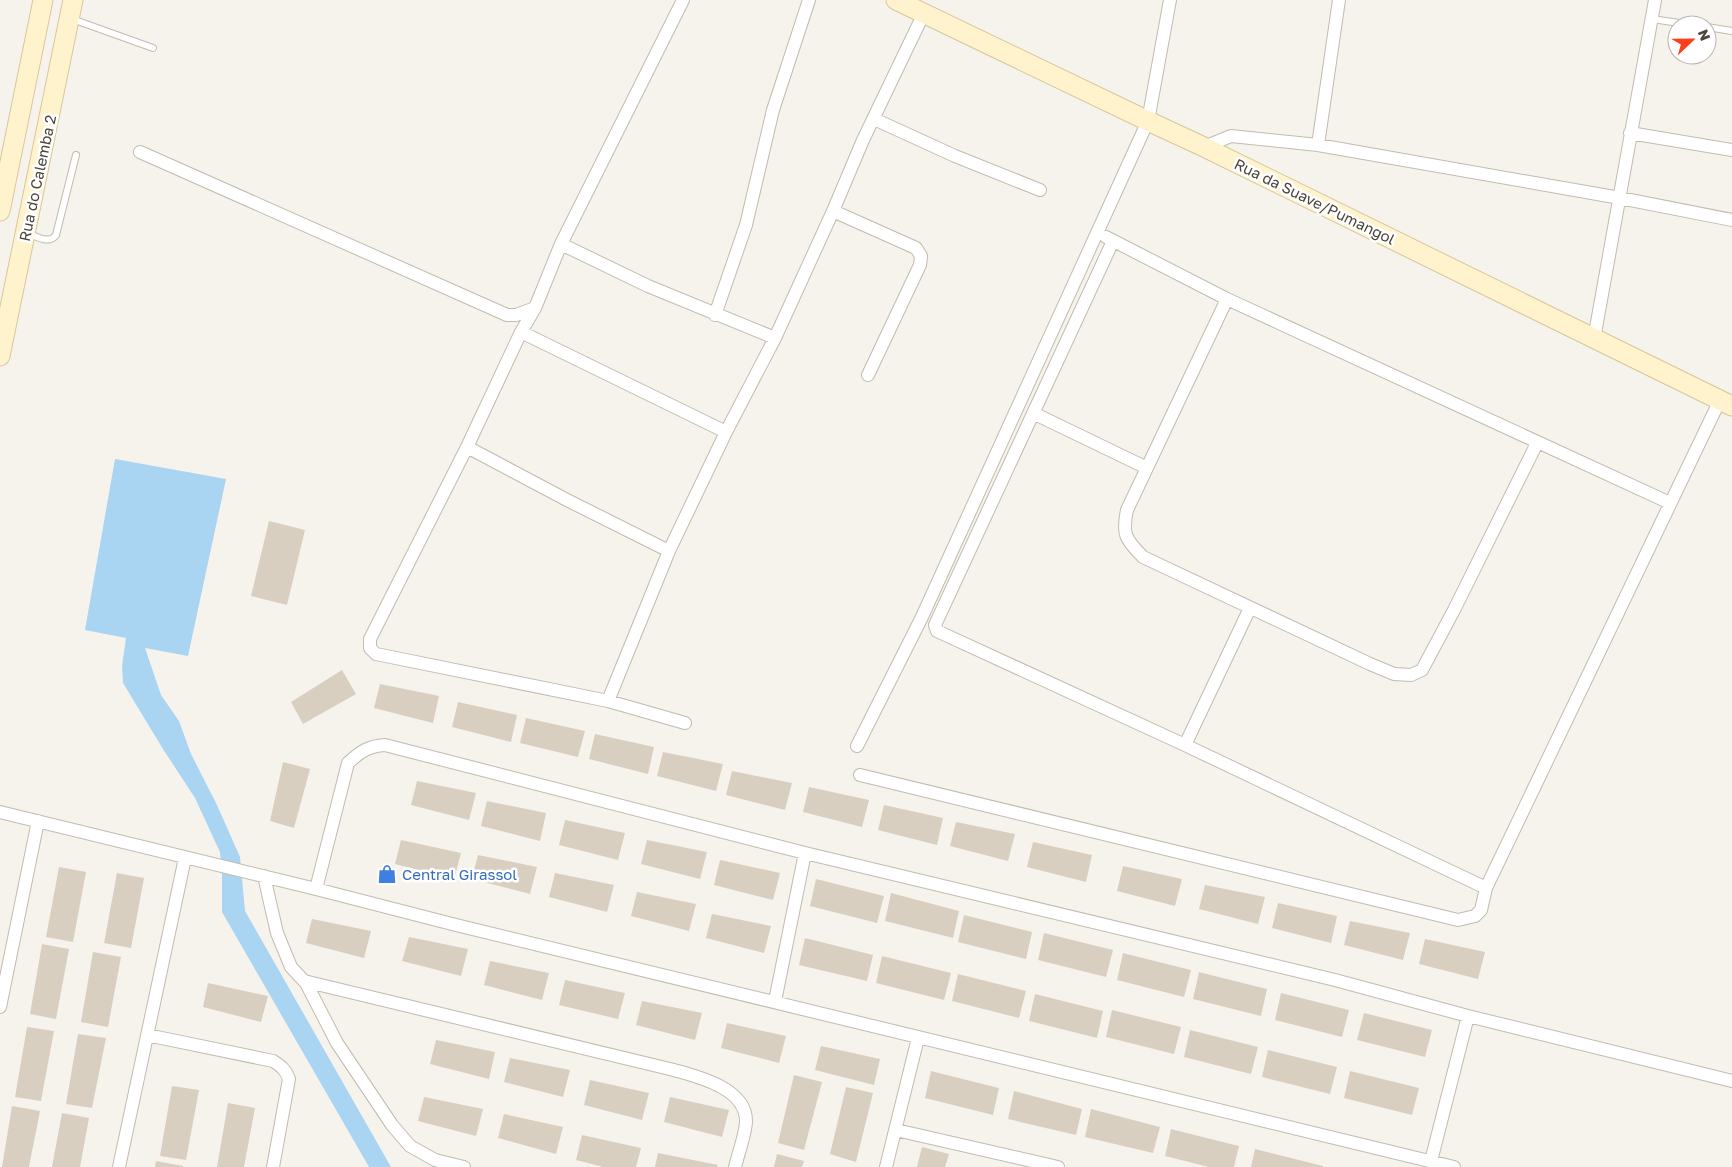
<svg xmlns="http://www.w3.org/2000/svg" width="1732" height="1167" font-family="'Golos Text',sans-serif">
<rect width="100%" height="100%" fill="#f6f3ec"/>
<!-- water -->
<path fill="#a9d4f2" d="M115,459l111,20 -38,177 -43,-8 16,47 18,26 12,33 26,51 23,52 5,54 146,256h-22l-147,-255v-37l-2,-23 -25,-54 -32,-49 -40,-66 -1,-17 4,-28 -41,-8z"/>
<!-- building -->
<path fill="#d8cfc1" d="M269,521l36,9 -18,75 -36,-9z
M342,670l14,24 -53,30 -12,-22z
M380,684l59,12 -6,27 -59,-15z
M458,702l59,13 -6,27 -59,-15z
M526,718l59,13 -7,26 -58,-14z
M595,734l59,13 -6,27 -59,-15z
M663,752l60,12 -7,27 -59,-15z
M283,762l27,7 -16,59 -24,-7z
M732,771l60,12 -7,27 -59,-15z
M417,781l59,12 -7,27 -58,-15z
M809,787l60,13 -7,27 -59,-15z
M487,801l59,12 -6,28 -59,-15z
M884,805l59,13 -6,27 -59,-15z
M565,820l60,13 -7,27 -59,-15z
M956,822l59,12 -7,27 -58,-15z
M401,840l60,13 -7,26 -59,-15z
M647,840l60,12 -7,27 -59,-15z
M1033,842l59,13 -6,27 -59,-15z
M478,855l59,12 -7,27 -58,-15z
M720,860l60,13 -7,27 -59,-15z
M1123,866l59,13 -7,27 -58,-15z
M59,867l27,5 -13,70 -27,-5z
M117,873l27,5 -13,70 -27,-5z
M555,873l59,12 -7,27 -58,-15z
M816,879l68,17 -7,27 -67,-17z
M1205,885l60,12 -7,27 -59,-15z
M637,892l59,12 -7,27 -58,-15z
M891,893l68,18 -6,27 -68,-17z
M1278,903l59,13 -6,27 -59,-15z
M712,914l59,12 -7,27 -58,-15z
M964,915l68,17 -6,27 -68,-17z
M312,919l59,12 -7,27 -58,-15z
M1350,921l60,12 -7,27 -59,-15z
M1044,933l69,17 -7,27 -68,-17z
M409,937l59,12 -7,27 -59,-15z
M805,938l68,17 -6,26 -68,-16z
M1425,939l60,13 -7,27 -59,-15z
M42,944l27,5 -13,70 -26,-5z
M93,952l28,5 -13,70 -27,-5z
M1123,953l68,17 -7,27 -67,-17z
M882,956l69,17 -7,27 -68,-17z
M490,961l59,12 -7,27 -58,-15z
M1199,972l68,17 -6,27 -68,-17z
M958,974l68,17 -7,27 -67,-17z
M565,980l60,13 -7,26 -59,-14z
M208,983l60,13 -7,26 -58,-15z
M1281,993l68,17 -7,27 -67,-17z
M1035,994l68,17 -6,27 -68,-17z
M642,1001l60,12 -7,27 -59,-15z
M1112,1010l69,17 -7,27 -68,-17z
M1364,1013l68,17 -7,27 -68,-17z
M727,1023l59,13 -7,27 -58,-15z
M27,1027l27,4 -13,70 -26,-4z
M1190,1030l68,17 -7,27 -67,-17z
M78,1034l28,4 -14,70 -26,-4z
M436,1040l59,12 -6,27 -59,-15z
M821,1046l59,13 -6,26 -59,-15z
M1268,1050l69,17 -7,27 -68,-17z
M510,1058l60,12 -7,27 -59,-15z
M931,1071l68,17 -6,27 -68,-17z
M1350,1071l69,17 -7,27 -68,-17z
M794,1075l28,7 -18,68 -26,-7z
M590,1080l59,13 -7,27 -58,-15z
M172,1086l27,4 -13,70 -26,-4z
M846,1087l27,6 -17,69 -26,-8z
M1014,1091l68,18 -6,26 -68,-16z
M424,1097l59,12 -7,27 -58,-15z
M670,1097l59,13 -7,27 -58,-15z
M228,1103l27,5 -11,59h-27z
M12,1106l28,5 -11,56h-27z
M1091,1109l69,18 -7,26 -68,-16z
M62,1113l27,5 -9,49h-28z
M504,1114l59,13 -7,27 -58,-16z
M1171,1129l68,17 -5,21h-25l-44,-11z
M582,1135l59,13 -5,19h-33l-27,-7z
M922,1147l27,7 -4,13h-28z
M1255,1149l68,17v1h-72z
M658,1153l60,12 -1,2h-62z
M777,1154l27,7 -2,6h-28z
M156,1161l27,5v1h-28z"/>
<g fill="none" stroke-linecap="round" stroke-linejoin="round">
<!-- lane casing -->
<g stroke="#c2bbae" stroke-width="8">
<path id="lane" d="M72,19l81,29
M1652,19l41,6
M1707,27l25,4
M27,233c9,3 22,12 29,2l20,-80"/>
</g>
<!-- street casing -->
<g stroke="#c2bbae" stroke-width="14">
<path id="street" d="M683,0l-122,244 -26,64 -14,24 -54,115 -97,192v9l6,6 232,47 77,22
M874,119l81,37 85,34
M1630,133l102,17
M1318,145l21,-145
M1204,147l27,-11 87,9 302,53 112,22
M140,152l367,163h9l19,-7
M833,211l83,37 5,8 -1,9 -52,110
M1106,237l121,62 443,204
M1113,241l-178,384 2,6 248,114 301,143
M561,244l87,42 127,52
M1227,299l-100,211c-5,24 -2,29 16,47l227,107 24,10 17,1 11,-5 32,-60 83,-167
M715,315l31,-90 27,-115 36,-110
M521,332l205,100
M1594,339l61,-339
M1033,413l114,55
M467,447l100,53 102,51
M608,701l61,-150 57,-119 49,-94 58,-127 30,-71 61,-127
M1185,745l65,-137
M857,746l64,-127 227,-498 22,-121
M860,775l598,145 17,-4 6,-6 5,-22 234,-488
M0,812l316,77 140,36 998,242
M264,876l13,57 14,34 13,14 370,89c24,7 72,18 72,51 0,12 -8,33 -11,46
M316,889l32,-126c12,-11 20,-17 37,-18l420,108 530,127 133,36 264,65
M305,981l32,62 55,82 18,21 25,14 29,7
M775,1001l30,-148
M0,1007l38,-186
M147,1035l126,26c8,5 13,9 16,18l-16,88
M896,1130l162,37
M1431,1161l37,-145
M119,1167l66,-309
M886,1167l32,-129"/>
</g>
<!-- secondary casing -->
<g stroke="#d6c79b" stroke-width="21">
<path id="secondary" d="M896,0l252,121 56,26 528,259
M0,211l43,-211
M0,356l73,-356"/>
</g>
<!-- lane -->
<use href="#lane" stroke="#fff" stroke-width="6"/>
<!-- street -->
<use href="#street" stroke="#fff" stroke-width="12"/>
<!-- secondary -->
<use href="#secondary" stroke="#fff3cd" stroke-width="19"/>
</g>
<!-- icons -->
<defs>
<g id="shop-bare" transform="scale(1.5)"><path d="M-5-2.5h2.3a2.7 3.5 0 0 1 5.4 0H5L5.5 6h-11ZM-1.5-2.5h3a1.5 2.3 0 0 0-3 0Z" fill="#3f7fe0" stroke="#fff" stroke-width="2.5" paint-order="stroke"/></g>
</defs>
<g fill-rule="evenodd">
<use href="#shop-bare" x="387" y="874"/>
</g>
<g text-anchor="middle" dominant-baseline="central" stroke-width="5" stroke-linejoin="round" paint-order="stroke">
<!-- street labels -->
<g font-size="15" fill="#4b4439" stroke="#fff">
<text transform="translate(37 178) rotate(-78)">Rua do Calemba 2</text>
<text transform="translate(1315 201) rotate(26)">Rua da Suave/Pumangol</text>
</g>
<!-- shop labels -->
<g font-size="15" fill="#366cbe" stroke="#fff" text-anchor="start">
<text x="402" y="874">Central Girassol</text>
</g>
</g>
<!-- north arrow -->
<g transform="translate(1692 40) rotate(68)"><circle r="24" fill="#ffffff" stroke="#b7b4b0"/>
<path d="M0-4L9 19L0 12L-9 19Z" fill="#fc3f1d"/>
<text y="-8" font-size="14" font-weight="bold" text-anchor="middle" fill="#4b4439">N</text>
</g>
</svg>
